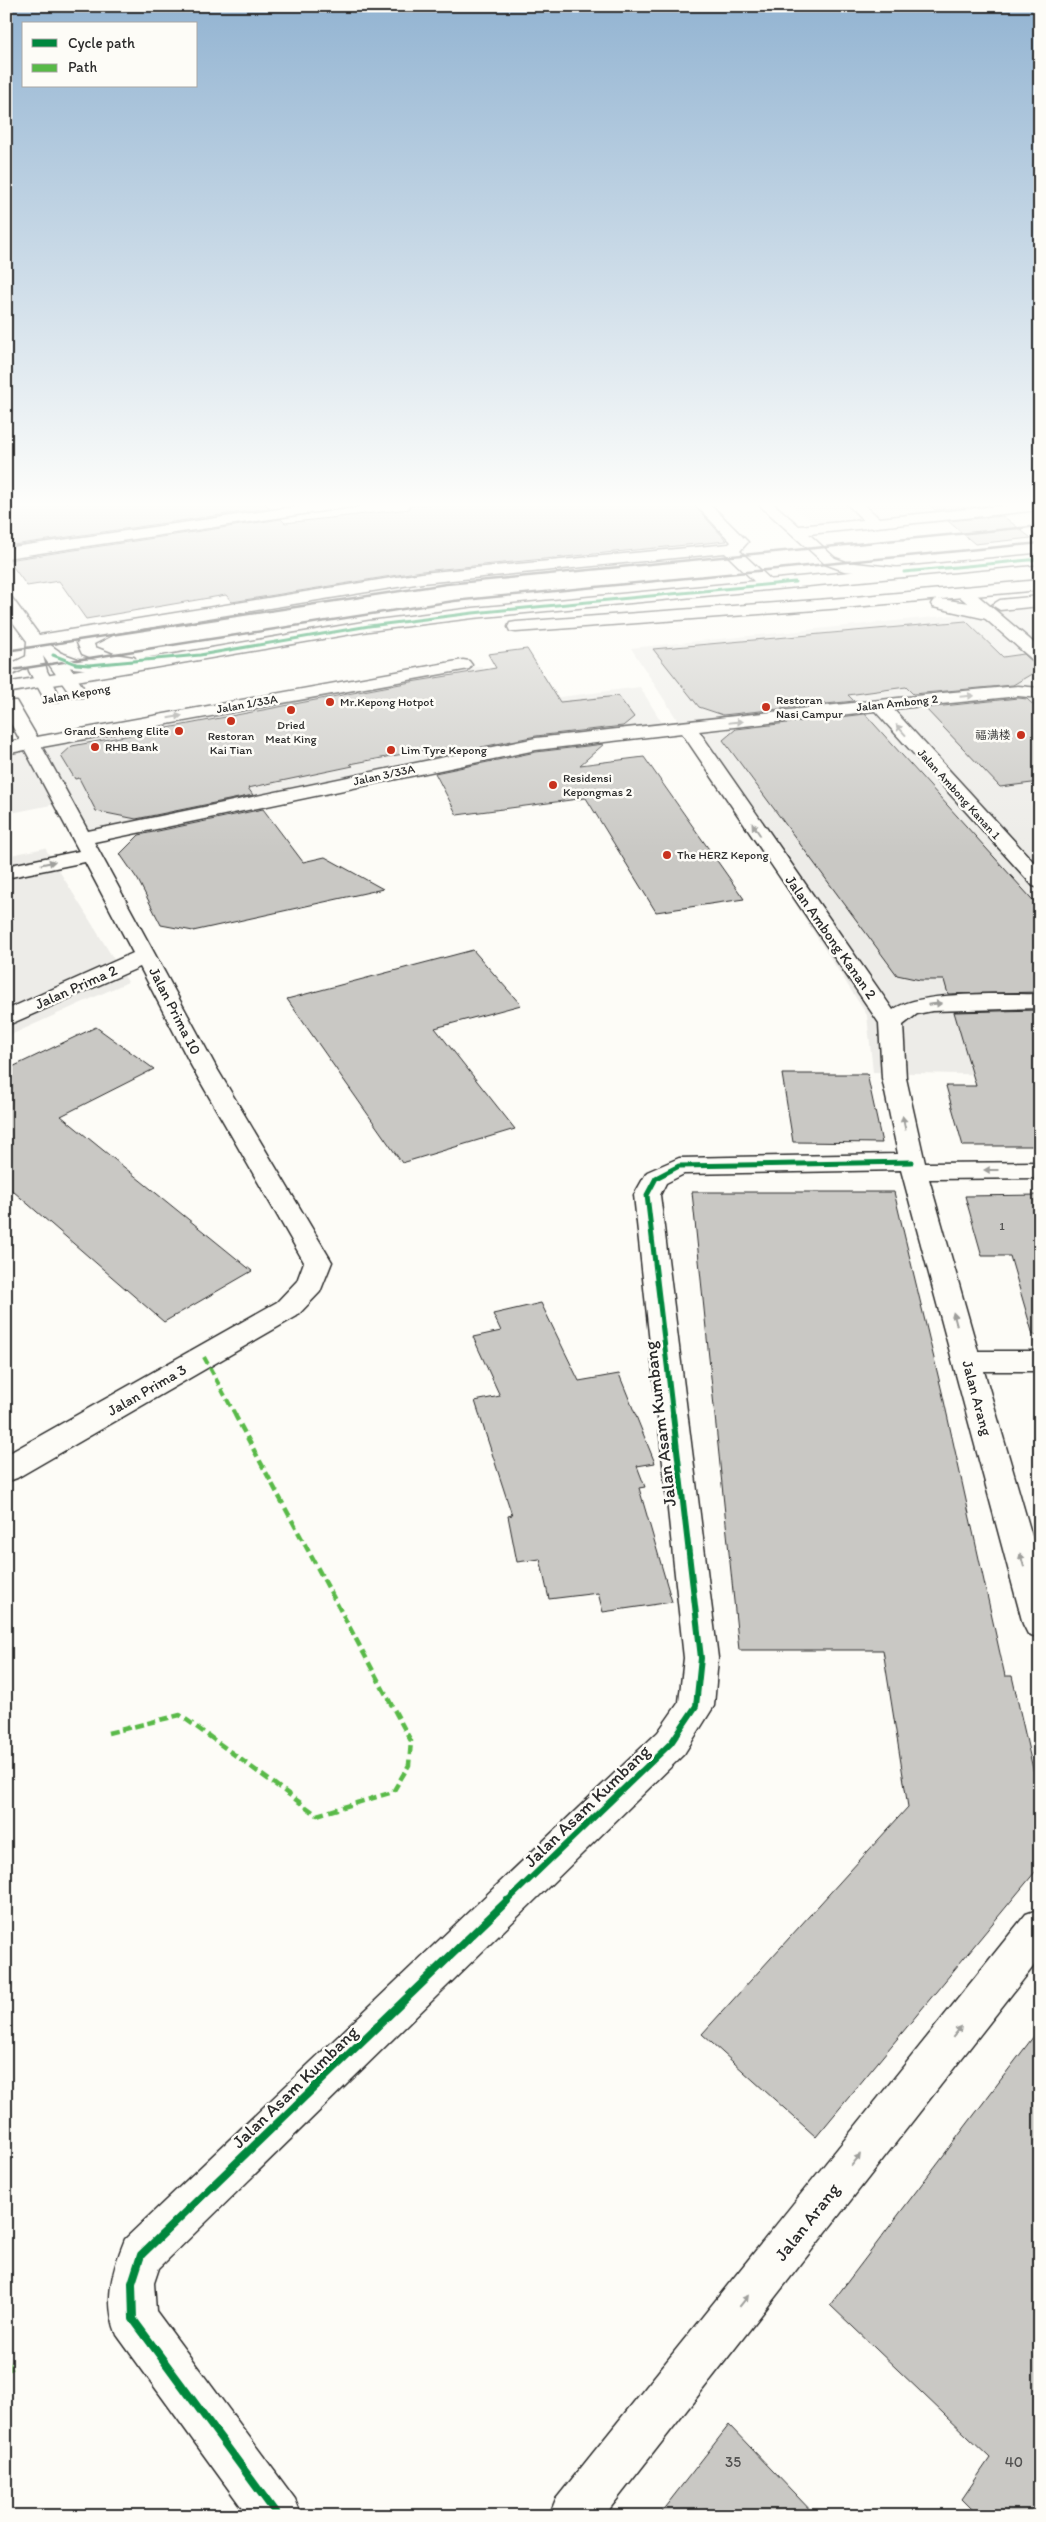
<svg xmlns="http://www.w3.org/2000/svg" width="1046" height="2522" font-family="Itim,'LXGW WenKai TC',sans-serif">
<rect width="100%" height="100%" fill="#fdfcf7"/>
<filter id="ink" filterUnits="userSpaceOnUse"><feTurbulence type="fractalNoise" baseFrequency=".02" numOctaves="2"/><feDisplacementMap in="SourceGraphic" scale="10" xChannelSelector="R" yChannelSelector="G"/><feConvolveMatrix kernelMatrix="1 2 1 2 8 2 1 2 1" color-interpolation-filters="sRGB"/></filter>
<g filter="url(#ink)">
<!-- built -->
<path fill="#edece8" d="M787,502h253v12l-211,20z
M1040,606v470l-167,-4 -6,-57 -236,-367z
M481,666l23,38 136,-17 24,39 -575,106 -18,-31 -65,13v-63z
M45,848l83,134 -122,55v-181z"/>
<!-- building -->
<path fill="#c9c8c4" stroke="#2b2b2b" d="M6,502h258l6,6 -264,38z
M451,502h240l36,39 -305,30 -190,31 -6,-7 -140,24 -27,-38 -32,5 -19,-26 273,-41 4,4 125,-14 -2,-3z
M925,502h60l4,3 -54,5z
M1003,516l28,22 -56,6 -27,-23z
M966,621l37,36 21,-3 9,8 7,2v5l-27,16 -100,9 -7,-7 -58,8 6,6 -131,14 -24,-8 -46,-58z
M527,649l33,53 58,-6 16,21 -11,9 -87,10 -108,22 -4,-8 -74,14 3,2 -105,22 5,7 -117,24 -40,-8 -17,-33 -4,1 -14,-23 11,-10 339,-64 85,-14 -8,-14z
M1018,698l9,1 13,12v71l-40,5 -75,-79z
M865,714l175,194v84l-92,2 -4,-14h-24l-23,-5 -174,-235 13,-11z
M604,744l-24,21 64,-8 100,142 -88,13 -70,-114 -129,17 -22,-42 101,-21z
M263,809l40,53 22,-5 58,32 -190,42 -32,-6 -23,-45 -18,-26 19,-19z
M473,950l48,55 -86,23 80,101 -113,34 -115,-164z
M1040,1010v136h-77l-17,-60h30l-22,-74z
M96,1027l58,42 -93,47 191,155 -88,51 -158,-137v-115z
M782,1074h85l15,69 -89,-1z
M692,1192h202l48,200 63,284h7l28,124v66l-224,271 -114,-103 206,-227 -25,-157h-144z
M1040,1195v139l-7,1 -23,-79h-28l-17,-60z
M541,1303l38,78 40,-7 36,89 -18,3 8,21 -6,1 33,114 -69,10 -5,-19 -49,6 -9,-40 -23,3 -9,-46 4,-1 -37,-114 25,-5 -27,-59 28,-6 -8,-17z
M1040,2028v488h-61l-17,-17 28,-41 -160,-153z
M729,2425l87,91h-158z"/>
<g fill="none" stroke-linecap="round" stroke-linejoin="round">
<!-- minor casing -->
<g stroke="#2b2b2b" stroke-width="3">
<path id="minor" d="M328,502h36l-7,4 -351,52v-10z
M693,502h15l40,40 -8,9 33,31 2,3 -2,3h-12l-36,-35 -303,30 -306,50 -22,11 1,3 18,7 21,3 3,4 -3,4c-18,4 -36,-5 -52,-11l-5,-11 3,-4 -31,5 10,7 28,42 -3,4h-12l-29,-41 4,15 14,27 -3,4h-12l-17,-31 -3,-13 1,-17 -21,-28v-17l6,2 27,37 383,-62 307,-29 2,-2z
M756,502h16l27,24 64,-6 -18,-18h16l18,16 159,-16h2v8l-231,24 26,24 11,4 64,7 2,3 -2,3 -6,2 -60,-6 -19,-7z
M964,587l6,2 70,59v14l-6,-1 -76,-66 -2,-3z
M1040,596v10l-40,4 -8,-5 8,-5z
M463,660l6,1 3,4 -3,4 -427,78 46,84 448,-93 407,-45 75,-7 22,2v10l-22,-2 -125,13 147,160v19l-7,-2 -158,-175 -176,20 194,279c26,-20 112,-15 147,-16v14l-108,3 -15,3 -14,11 3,53 19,85 115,-1v16l-111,1 49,172h62v20h-56l56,193v74l-12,-4 -5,-10 -122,-454 -217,4 -18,9 -6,12 58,463 -4,48 -30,48 -525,514 -5,15 2,28 139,188 7,17h-54l-131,-181c-14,-33 -5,-64 8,-96l533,-507 21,-30 5,-44 -50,-463 13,-23 32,-14 219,-4 -16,-76 -3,-55 -197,-290 -146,17 -442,92 122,225 116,195 -12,30 -23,24 -280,162 -11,4v-27l271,-153 20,-21 7,-19 -112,-195 -52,-100 -134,59v-16l127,-57 -48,-91 -79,16v-12l73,-15 -54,-101 -19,4v-12l14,-2 -14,-25v-14h10l21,36z
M1040,1909v49l-436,558h-55l7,-17 470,-585z"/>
</g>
<!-- primary casing -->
<g stroke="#2b2b2b" stroke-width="3">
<path id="primary" d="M1040,554v10l-567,54 -104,13 -363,62v-10l79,-14c-11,0 -33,-4 -41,-14l3,-4 6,-1 25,9 26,1 1,6 264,-45 104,-13z
M1040,580v10l-197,18 -327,24 -6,-1 -2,-4 2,-4 6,-1 327,-24z
M939,599c13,2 53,5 60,16l-8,5 -58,-13 -2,-3 2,-3z
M33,653l6,1 3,4 -3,4 -33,16v-12z"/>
</g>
<!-- minor -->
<use href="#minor" fill="#fdfcf7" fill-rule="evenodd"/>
<!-- primary -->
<use href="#primary" fill="#fdfcf7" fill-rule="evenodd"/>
<!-- rail -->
<path stroke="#2b2b2b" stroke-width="2.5" d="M6,651l440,-67 594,-58
M6,671l448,-70 586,-58"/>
<!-- quiet-far2 -->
<path stroke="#58b947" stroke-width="4" stroke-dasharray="8 4" stroke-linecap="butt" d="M204,1357l32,59"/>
<!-- quiet-far1 -->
<path stroke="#58b947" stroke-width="4.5" stroke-dasharray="9 4.5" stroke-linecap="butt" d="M108,1733l72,-18 137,100 76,-23 16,-27 2,-24 -176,-326"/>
<!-- quiet -->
<path stroke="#58b947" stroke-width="5.5" stroke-dasharray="12 5.5" stroke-linecap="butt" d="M6,2360l6,13"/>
<!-- cycleway-far3 casing -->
<g stroke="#fdfcf7" stroke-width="5">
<path id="cycleway-far3" d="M904,572l136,-13
M53,655l23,9 13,1 111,-10 169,-29 104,-13 322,-31"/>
</g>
<!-- cycleway-far2 casing -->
<g stroke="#fdfcf7" stroke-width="8">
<path id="cycleway-far2" d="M673,1416l-26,-221 9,-17 23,-12 233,-4"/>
</g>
<!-- cycleway-far1 casing -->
<g stroke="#fdfcf7" stroke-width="9">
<path id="cycleway-far1" d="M506,1902l165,-159 25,-37 5,-48 -28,-243"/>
</g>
<!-- cycleway casing -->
<g stroke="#fdfcf7" stroke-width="11">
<path id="cycleway" d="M278,2516l-145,-197 -1,-36 9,-28 366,-354"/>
</g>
<!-- cycleway-far3 -->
<use href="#cycleway-far3" stroke="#00873e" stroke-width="3"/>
<!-- cycleway-far2 -->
<use href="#cycleway-far2" stroke="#00873e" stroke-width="5"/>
<!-- cycleway-far1 -->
<use href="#cycleway-far1" stroke="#00873e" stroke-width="6"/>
<!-- cycleway -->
<use href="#cycleway" stroke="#00873e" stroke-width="8"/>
</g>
<!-- one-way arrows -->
<defs><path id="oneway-solid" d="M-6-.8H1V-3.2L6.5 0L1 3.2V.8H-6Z" transform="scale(1.25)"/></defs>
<g fill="#9e9e9b">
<use href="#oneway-solid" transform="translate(967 696) rotate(-5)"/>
<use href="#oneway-solid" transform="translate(175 717) rotate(-10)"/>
<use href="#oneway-solid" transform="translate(736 722) rotate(-6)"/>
<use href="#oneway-solid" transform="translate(901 730) rotate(-132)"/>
<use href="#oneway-solid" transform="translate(756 829) rotate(-124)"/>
<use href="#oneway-solid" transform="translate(48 863) rotate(-12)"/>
<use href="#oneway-solid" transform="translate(935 1004) rotate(-6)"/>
<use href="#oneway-solid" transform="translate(904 1123) rotate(-102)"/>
<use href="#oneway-solid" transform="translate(991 1170) rotate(180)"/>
<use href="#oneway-solid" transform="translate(955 1319) rotate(-105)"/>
<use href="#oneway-solid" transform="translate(1022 1560) rotate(-106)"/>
<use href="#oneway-solid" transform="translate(957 2032) rotate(-52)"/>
<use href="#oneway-solid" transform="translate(856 2160) rotate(-52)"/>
<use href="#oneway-solid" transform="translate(744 2301) rotate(-52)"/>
</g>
</g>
<!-- sky -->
<linearGradient id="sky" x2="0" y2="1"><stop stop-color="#93b4d2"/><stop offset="0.59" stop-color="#fefefb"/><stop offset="1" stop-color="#fefefb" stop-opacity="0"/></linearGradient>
<rect width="1046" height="855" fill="url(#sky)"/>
<!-- markers -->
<g fill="#c8321e" stroke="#fdfcf7" stroke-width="2">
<circle cx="330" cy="702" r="5"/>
<circle cx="766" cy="707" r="5"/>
<circle cx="291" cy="710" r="5"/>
<circle cx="231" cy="721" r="5"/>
<circle cx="179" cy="731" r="5"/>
<circle cx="1021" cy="735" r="5"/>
<circle cx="95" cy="747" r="5"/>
<circle cx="391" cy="750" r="5"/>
<circle cx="553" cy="785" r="5"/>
<circle cx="667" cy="855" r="5"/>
</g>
<g text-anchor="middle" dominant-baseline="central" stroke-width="5" stroke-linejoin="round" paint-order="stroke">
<!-- far-street labels -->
<g font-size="12" fill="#2b2b2b" stroke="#fdfcf7">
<text transform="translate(76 694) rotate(-10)">Jalan Kepong</text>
<text transform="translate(897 703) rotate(-6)">Jalan Ambong 2</text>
<text transform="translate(247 704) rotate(-10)">Jalan 1/33A</text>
<text transform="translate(384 775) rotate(-12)">Jalan 3/33A</text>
<text transform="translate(959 794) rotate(48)">Jalan Ambong Kanan 1</text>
</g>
<!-- far-poi labels -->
<g font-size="12" fill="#2b2b2b" stroke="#fdfcf7" text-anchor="start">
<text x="776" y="700">Restoran<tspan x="776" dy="14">Nasi Campur</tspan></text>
<text x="340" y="702">Mr.Kepong Hotpot</text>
<text x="291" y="725" text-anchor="middle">Dried<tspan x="291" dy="14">Meat King</tspan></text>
<text x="169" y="731" text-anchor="end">Grand Senheng Elite</text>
<text x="1011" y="735" text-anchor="end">福满楼</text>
<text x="231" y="736" text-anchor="middle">Restoran<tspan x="231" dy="14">Kai Tian</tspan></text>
<text x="105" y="747">RHB Bank</text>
<text x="401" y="750">Lim Tyre Kepong</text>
<text x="563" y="778">Residensi<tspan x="563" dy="14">Kepongmas 2</tspan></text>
<text x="677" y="855">The HERZ Kepong</text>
</g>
<!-- number labels -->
<g font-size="12" fill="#525251">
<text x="1002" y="1226">1</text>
</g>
<!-- street labels -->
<g font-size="15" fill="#2b2b2b" stroke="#fdfcf7">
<text transform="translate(831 937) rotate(55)">Jalan Ambong Kanan 2</text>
<text transform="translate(76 987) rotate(-24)">Jalan Prima 2</text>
<text transform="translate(175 1011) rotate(63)">Jalan Prima 10</text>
<text transform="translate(147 1390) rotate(-30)">Jalan Prima 3</text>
<text transform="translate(977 1398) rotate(75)">Jalan Arang</text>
</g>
<!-- near-number labels -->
<g font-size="15" fill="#525251">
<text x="733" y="2462">35</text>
<text x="1014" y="2462">40</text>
</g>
<!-- near-street labels -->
<g font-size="18" fill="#2b2b2b" stroke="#fdfcf7">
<text transform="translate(660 1424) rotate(-97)">Jalan Asam Kumbang</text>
<text transform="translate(587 1806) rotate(-44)">Jalan Asam Kumbang</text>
<text transform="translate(295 2087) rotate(-44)">Jalan Asam Kumbang</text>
<text transform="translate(807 2222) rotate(-52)">Jalan Arang</text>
</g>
</g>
<!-- margin -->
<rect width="1046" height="2522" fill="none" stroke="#fdfcf7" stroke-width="25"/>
<rect x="12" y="12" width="1021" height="2497" fill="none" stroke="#2b2b2b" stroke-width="2" filter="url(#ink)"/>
<!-- legend -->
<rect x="22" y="22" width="175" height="65" fill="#fdfcf7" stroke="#a9a8a5"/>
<rect x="32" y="39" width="25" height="8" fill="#00873e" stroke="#a9a8a5"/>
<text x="68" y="48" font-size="15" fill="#2b2b2b">Cycle path</text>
<rect x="32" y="64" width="25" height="8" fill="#58b947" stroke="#a9a8a5"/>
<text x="68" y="72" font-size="15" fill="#2b2b2b">Path</text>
</svg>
